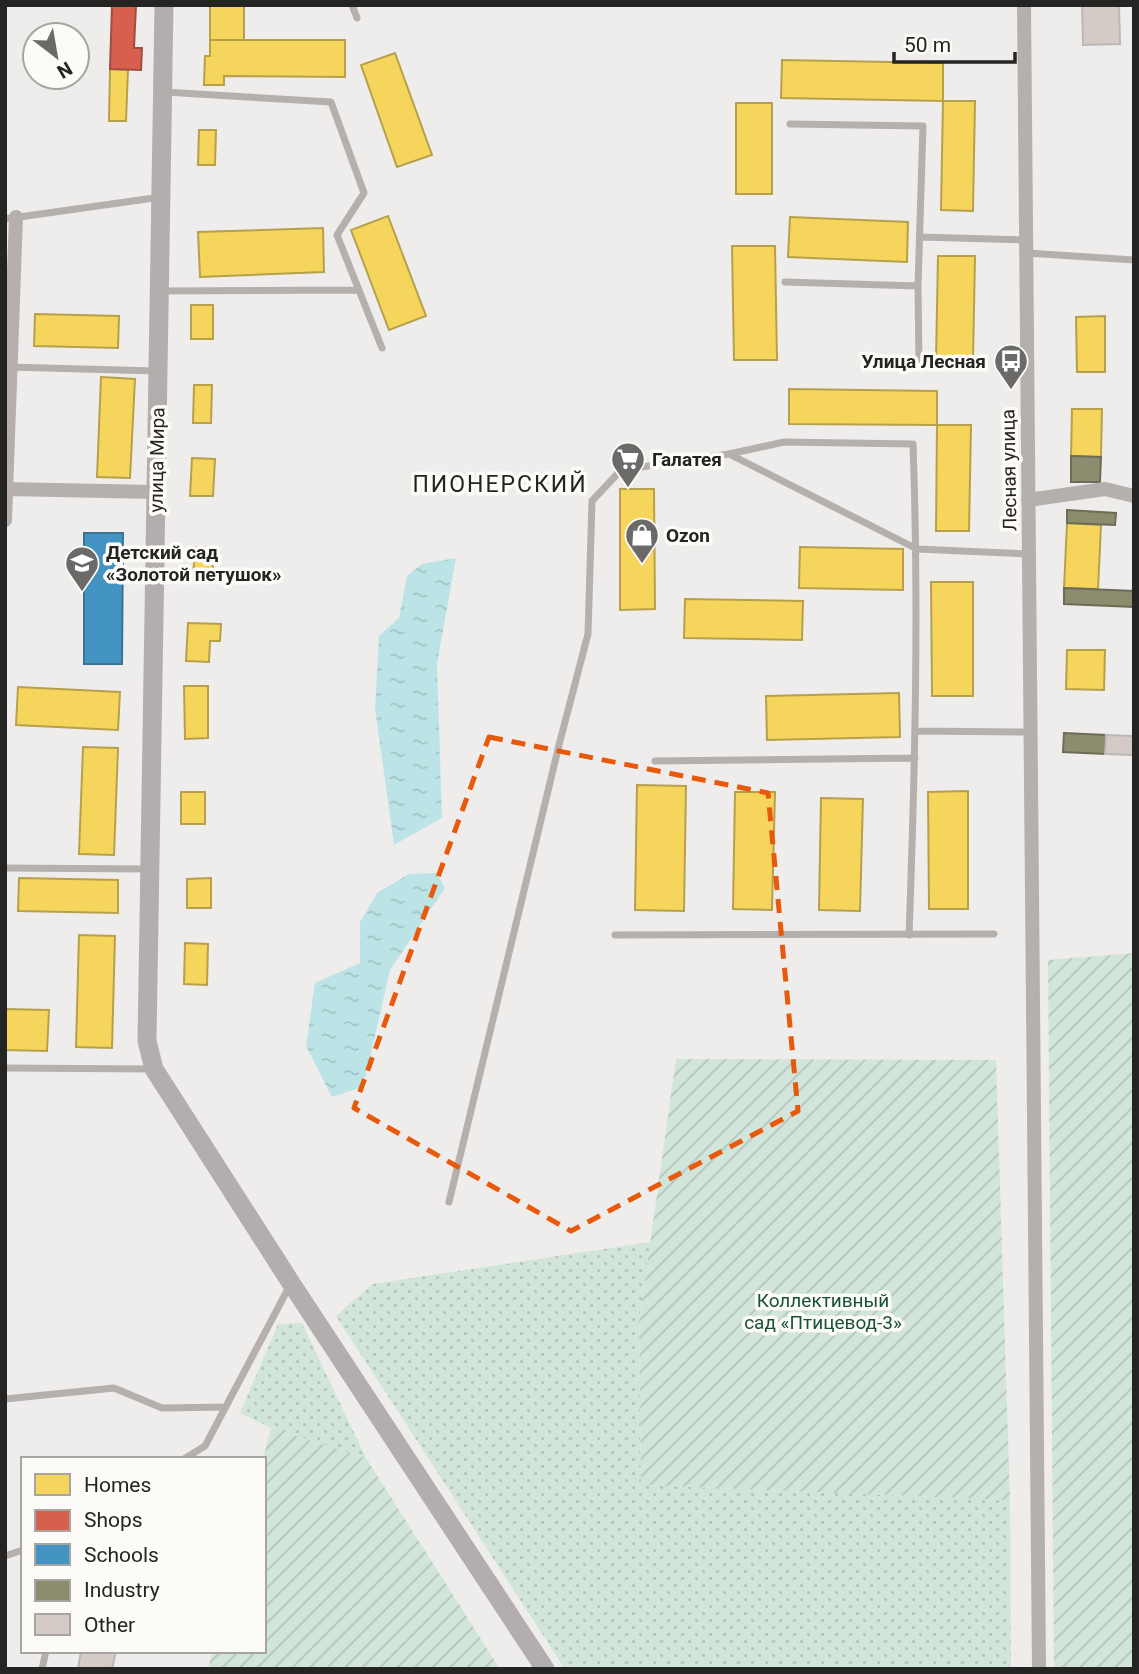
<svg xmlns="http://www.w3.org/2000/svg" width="1139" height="1674" font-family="Roboto,sans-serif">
<defs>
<pattern id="grass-dots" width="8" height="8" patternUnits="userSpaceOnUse" patternTransform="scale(1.75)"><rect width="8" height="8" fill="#d2e5da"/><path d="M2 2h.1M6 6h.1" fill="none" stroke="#b4c4bb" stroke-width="1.8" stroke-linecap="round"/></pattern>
<pattern id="garden-furrows" width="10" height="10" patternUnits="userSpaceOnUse" patternTransform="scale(1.75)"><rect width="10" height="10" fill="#d2e5da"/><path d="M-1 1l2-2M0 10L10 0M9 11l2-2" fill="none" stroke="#b4c4bb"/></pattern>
<pattern id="water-ripples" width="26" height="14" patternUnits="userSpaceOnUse" patternTransform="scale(1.75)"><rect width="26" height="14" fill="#bce4e6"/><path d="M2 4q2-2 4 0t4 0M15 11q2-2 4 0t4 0" fill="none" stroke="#a1c3c5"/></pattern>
</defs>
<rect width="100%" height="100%" fill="#eeedec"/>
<!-- grass -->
<path fill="url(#grass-dots)" d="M650,1242l-11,80 2,163 369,15 1,169h-446l-229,-353 36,-32z
M302,1323l64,135 -95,-30 -31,-15 38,-89z"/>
<!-- garden -->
<path fill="url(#garden-furrows)" d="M1134,953v716h-80l-6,-709z
M676,1059l320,1 14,440 -369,-15 -2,-163z
M271,1428l95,30 134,211h-292l5,-18h51v-192h-1z"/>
<!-- water -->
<path fill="url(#water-ripples)" d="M456,558l-19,106 5,154 -48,27 -19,-137 4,-72 20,-18 8,-42 15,-12z
M437,873l8,15 -55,82 -24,105 -7,13 -27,9 -26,-51 9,-63 45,-20v-41l17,-29 32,-19z"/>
<!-- homes -->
<path fill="#f6d55c" stroke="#b7a04b" stroke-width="2" d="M210,5h34v35h-34z
M210,40h135v37l-121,-1v9h-20l1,-29h5z
M395,53l37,102 -35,12 -36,-102z
M782,60l161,3v38l-162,-3z
M110,69l18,1 -2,51h-17z
M943,101h32l-2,110 -32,-1z
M736,103h36v91h-36z
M199,130h17l-1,35h-17z
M388,216l38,100 -37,14 -38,-100z
M790,217l118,5 -1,40 -119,-5z
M323,228l1,44 -124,5 -2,-45z
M732,246h43l2,114h-43z
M938,256h37l-2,105 -37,-1z
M191,305h22v34h-22z
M35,314l84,2 -1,32 -84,-2z
M1105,316v56h-28l-1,-55z
M101,377l34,2 -5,99 -33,-1z
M194,385h18l-1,38h-18z
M789,389l148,2v34l-148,-1z
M1072,409h30l-1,48 -30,-1z
M937,425h34l-2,106h-33z
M192,458l23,1 -2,37h-23z
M620,489h34l1,120 -35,1z
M1067,523l34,2 -3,64 -34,-1z
M195,547l19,1 -2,31 -19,-1z
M800,547l103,2v41l-104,-2z
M931,582h42v114h-41z
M685,599l118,2 -1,39 -118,-2z
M188,623l33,1 -1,17h-10l-1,21 -23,-1z
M1067,650h38l-1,40 -38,-1z
M184,686h24v52l-23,1z
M18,687l102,5 -2,38 -102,-5z
M899,693l1,44 -133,3 -1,-44z
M83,747l35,1 -4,107 -35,-1z
M637,785l49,1 -2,125 -49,-1z
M968,791v118h-39l-1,-117z
M181,792h24v32h-24z
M735,792h40l-3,118 -39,-1z
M821,798l42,1 -3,112 -41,-1z
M19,878l99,2v33l-100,-2z
M211,878v30h-24v-29z
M79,935l36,1 -3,112 -36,-1z
M185,943l23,1 -1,41 -23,-1z
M5,1009l44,1 -2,41 -42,-1z"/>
<!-- shops -->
<path fill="#d6604d" stroke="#a14e40" stroke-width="2" d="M112,5h24l-2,43h8l-1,22 -31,-1z"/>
<!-- schools -->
<path fill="#4393c3" stroke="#3a7293" stroke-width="2" d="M84,533h39l-1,131h-38z"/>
<!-- industry -->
<path fill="#8c8c6e" stroke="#6d6d57" stroke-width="2" d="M1071,456l30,1 -1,25h-29z
M1067,510l49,3 -1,12 -48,-2z
M1064,588l70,3v16l-70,-3z
M1064,733l42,2 -1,19 -42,-2z"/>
<!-- building -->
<path fill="#d4cbc7" stroke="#b9b8b8" stroke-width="2" d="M1082,5h37l1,39 -37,1z
M1106,735l28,1v19l-29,-1z
M81,1651h35l-4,18h-34z"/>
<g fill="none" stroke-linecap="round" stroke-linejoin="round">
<!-- lane -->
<path stroke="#b5afae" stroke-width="7" d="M352,5l5,13
M164,92l167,10 33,91 -27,42 45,113
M790,124l133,2 -5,160 1,80
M5,219l156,-22
M920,237l106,3
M1027,253l107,7
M785,282l133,4
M160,291l199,-1
M8,367l149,4
M729,454l55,-12 129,2c6,164 2,327 -4,491
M916,731l114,1
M655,761l260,-3
M5,868l144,1
M615,935l379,-1
M5,1068l148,1
M449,1202l111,-461 28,-107 4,-133 29,-31 108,-16 188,95 112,5
M5,1399l109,-11 48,20 63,-1
M184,1459l21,-13 84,-159
M5,1556l18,-6
M42,1669l4,-18"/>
<!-- street -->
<path stroke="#b5afae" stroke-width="14" d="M1024,5l15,1664
M5,489l151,3
M1028,500l77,-11 29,7
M5,520l11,-303"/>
<!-- secondary -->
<path stroke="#b3adad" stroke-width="19" d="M164,5l-17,1036 7,28 137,214 254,386"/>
</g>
<!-- marked area -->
<path fill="none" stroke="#e8590c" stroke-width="5" stroke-dasharray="14 9" stroke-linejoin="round" d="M489,737l279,56 30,318 -227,120 -217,-123z"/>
<!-- icons -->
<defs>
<g id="bus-pin" transform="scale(1.75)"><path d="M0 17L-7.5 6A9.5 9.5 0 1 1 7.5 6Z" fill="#6b6a69" stroke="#fdfbf8"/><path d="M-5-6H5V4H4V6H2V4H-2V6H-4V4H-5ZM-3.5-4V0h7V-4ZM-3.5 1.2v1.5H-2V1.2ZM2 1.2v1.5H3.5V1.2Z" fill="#fff"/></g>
<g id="supermarket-pin" transform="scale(1.75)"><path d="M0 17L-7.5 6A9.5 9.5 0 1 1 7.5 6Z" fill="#6b6a69" stroke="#fdfbf8"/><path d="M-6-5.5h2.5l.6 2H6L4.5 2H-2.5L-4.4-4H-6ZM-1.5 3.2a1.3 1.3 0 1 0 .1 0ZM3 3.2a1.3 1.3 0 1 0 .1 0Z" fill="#fff"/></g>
<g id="shop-pin" transform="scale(1.75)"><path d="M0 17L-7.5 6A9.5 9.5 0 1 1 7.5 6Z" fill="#6b6a69" stroke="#fdfbf8"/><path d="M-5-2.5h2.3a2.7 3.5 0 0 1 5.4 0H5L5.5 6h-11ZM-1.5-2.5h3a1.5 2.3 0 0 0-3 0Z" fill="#fff"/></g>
<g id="school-pin" transform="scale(1.75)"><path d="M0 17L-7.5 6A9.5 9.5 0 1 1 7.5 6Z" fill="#6b6a69" stroke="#fdfbf8"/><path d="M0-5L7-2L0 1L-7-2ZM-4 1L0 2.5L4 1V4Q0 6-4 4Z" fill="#fff"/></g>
</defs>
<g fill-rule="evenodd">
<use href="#bus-pin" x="1011" y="361"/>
<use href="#supermarket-pin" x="628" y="459"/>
<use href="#shop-pin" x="642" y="535"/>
<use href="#school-pin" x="82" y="563"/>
</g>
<g text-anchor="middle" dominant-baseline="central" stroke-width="7" stroke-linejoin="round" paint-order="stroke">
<!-- poi labels -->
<g font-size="19" font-weight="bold" fill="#242422" stroke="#fdfbf8" text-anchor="start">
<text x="986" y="361" text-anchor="end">Улица Лесная</text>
<text x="652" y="459">Галатея</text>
<text x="666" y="535">Ozon</text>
<text x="106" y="552">Детский сад<tspan x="106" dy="22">«Золотой петушок»</tspan></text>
</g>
<!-- street labels -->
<g font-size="19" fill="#242422" stroke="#fdfbf8">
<text transform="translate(157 460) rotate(-89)">улица Мира</text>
<text transform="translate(1009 470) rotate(-91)">Лесная улица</text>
</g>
<!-- park labels -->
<g font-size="19" fill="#18513a" stroke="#fdfbf8">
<text x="823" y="1300">Коллективный<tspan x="823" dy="22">сад «Птицевод-3»</tspan></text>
</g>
<!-- quarter labels -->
<g font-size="23" letter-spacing="2" fill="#242422" stroke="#fdfbf8">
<text x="500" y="484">ПИОНЕРСКИЙ</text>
</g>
</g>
<!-- border -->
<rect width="1139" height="1674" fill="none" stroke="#242422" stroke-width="14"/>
<!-- legend -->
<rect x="21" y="1457" width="245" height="196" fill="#fdfbf8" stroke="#a6a5a2" stroke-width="2"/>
<rect x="35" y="1474" width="35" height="21" fill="#f6d55c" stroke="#a6a5a2" stroke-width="2"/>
<text x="84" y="1492" font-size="21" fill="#242422">Homes</text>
<rect x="35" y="1510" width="35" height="21" fill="#d6604d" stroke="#a6a5a2" stroke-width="2"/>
<text x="84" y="1527" font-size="21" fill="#242422">Shops</text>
<rect x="35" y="1544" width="35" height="21" fill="#4393c3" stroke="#a6a5a2" stroke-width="2"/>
<text x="84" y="1562" font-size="21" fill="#242422">Schools</text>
<rect x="35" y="1580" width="35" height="21" fill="#8c8c6e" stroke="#a6a5a2" stroke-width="2"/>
<text x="84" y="1597" font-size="21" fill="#242422">Industry</text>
<rect x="35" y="1614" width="35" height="21" fill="#d4cbc7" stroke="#a6a5a2" stroke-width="2"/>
<text x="84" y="1632" font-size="21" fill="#242422">Other</text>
<!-- north arrow -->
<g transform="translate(56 56) rotate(149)"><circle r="33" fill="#fdfbf8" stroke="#a6a5a2" stroke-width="2"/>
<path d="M0-5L12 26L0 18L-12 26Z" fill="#6b6a69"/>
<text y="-10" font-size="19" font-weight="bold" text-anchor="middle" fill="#242422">N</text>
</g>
<!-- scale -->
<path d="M894 52v10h121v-10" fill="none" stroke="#242422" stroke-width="3.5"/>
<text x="904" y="52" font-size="21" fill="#242422" stroke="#fdfbf8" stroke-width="5" paint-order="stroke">50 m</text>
</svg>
